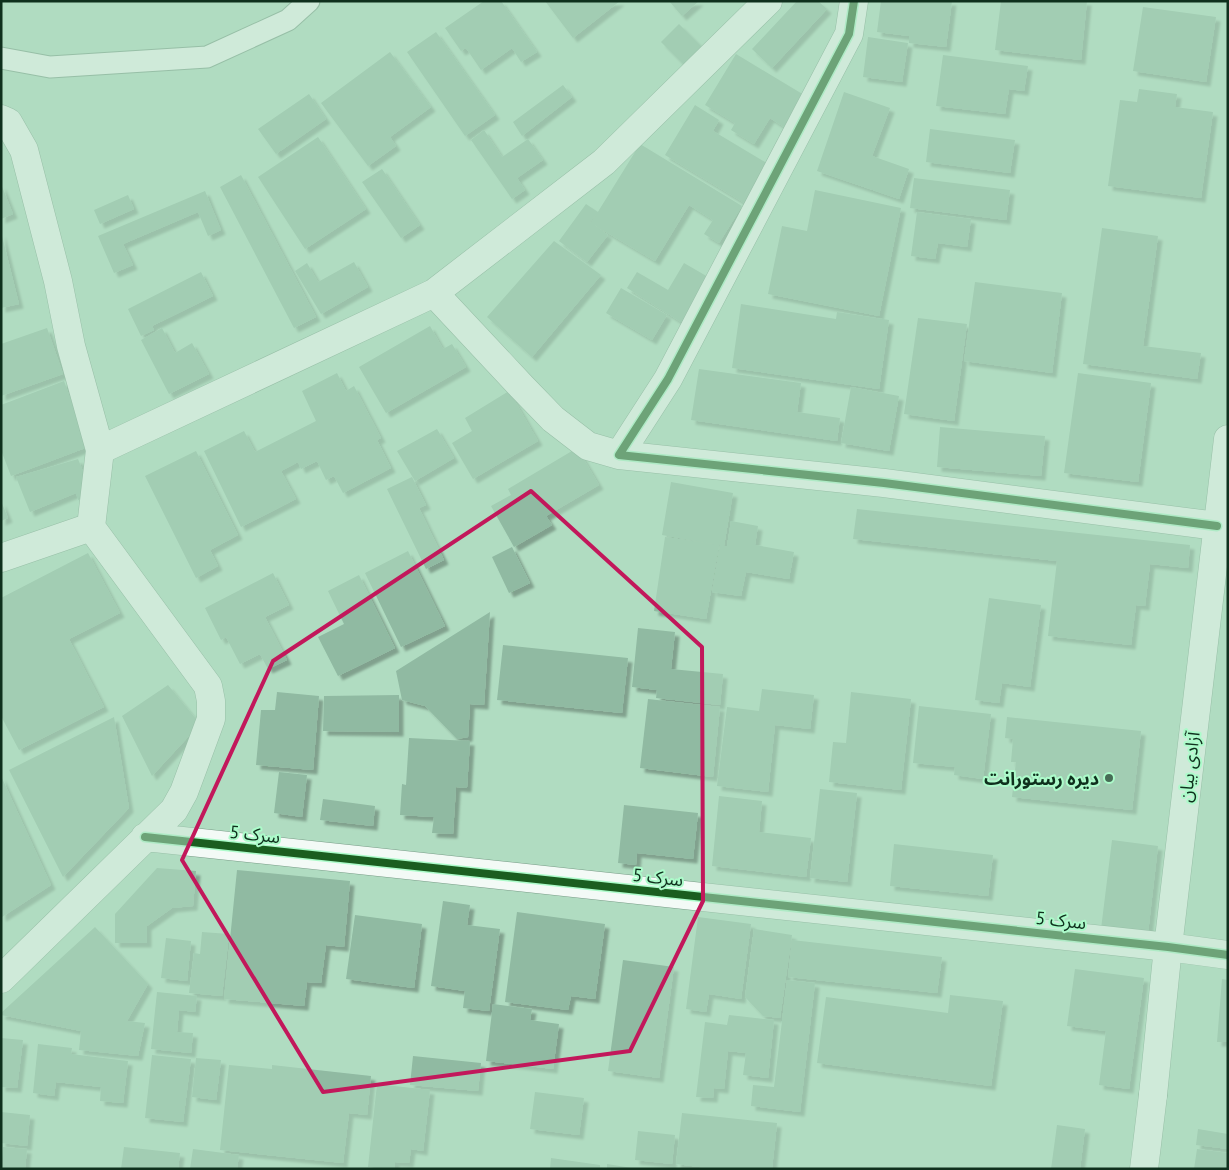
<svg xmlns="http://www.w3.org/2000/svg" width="1229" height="1170" font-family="'PT Sans','Noto Sans Arabic',sans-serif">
<defs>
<filter id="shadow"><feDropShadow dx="4.5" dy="4.5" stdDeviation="1" flood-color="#0004"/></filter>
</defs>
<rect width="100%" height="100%" fill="#b0dcc1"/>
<!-- building -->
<path fill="#90baa2" filter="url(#shadow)" d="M484,1h17l36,51 -16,10 -9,-14 -31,22 -15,-22 -5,3 -16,-23z
M545,1h75l-47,37z
M669,1h30l-17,15z
M797,1h21l9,8 -55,59 -20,-19z
M881,1h71l-6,46 -37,-4v-7l-32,-4z
M1001,1h86l-6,59 -86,-10z
M1143,7l73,10 -10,65 -73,-11z
M679,24l25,25 -18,18 -25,-25z
M436,32l59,83 -30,21 -58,-84z
M868,37l40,6 -6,39 -39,-5z
M390,52l41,55 -41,30 6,9 -28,20 -47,-63z
M736,54l68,41 -20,32 -14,-9 -16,26 -23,-14 4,-7 -30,-18z
M943,55l85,11 -4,25 -15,-2 -4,25 -69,-8z
M563,85l9,12 -50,39 -9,-14z
M1139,89l38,5 -2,13 38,5 -12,86 -93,-12 12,-86 17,2z
M844,92l46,16 -18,48 37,13 -10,30 -82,-28z
M309,94l17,25 -50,35 -18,-25z
M695,105l24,15 -6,11 62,37 -24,39 -86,-52z
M930,129l85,11 -5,33 -84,-11z
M484,130l18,27 26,-18 15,21 -26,18 8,12 -13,9 -41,-59z
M318,137l48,72 -61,40 -47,-72z
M640,144l102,62 -23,37 -15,-9 9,-14 -24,-15 -34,56 -64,-38z
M382,169l38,56 -19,13 -39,-56z
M241,175l75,142 -22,11 -74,-141z
M914,178l96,12 -4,30 -96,-12z
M1,184l12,30 -12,5z
M815,190l86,18 -22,108 -111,-22 14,-68 25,5z
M205,191l16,39 -13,6 -10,-24 -75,32 10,21 -19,8 -16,-37z
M128,195l6,14 -34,15 -6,-14z
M586,204l12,8 -8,10 18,13 -21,27 -28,-21z
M917,212l54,7 -4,28 -29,-4 -3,16 -24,-3z
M1102,228l56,8 -15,110 58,7 -4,26 -114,-15z
M1,232l18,72 -18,4z
M554,241l47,34 -69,82 -45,-40z
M354,262l14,25 -47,27 -26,-43 12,-8 11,19z
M684,263l24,14 -27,45 -54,-34 10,-16 31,18z
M201,272l12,24 -61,30 2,4 -13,6 -13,-27z
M975,282l87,11 -10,80 -88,-12z
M621,288l46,27 -15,25 -46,-27z
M741,304l95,15 1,-7 52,8 -10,69 -147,-21z
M918,318l49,6 -13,97 -50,-7z
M430,326l13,23 9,-5 14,23 -80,46 -27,-46z
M47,328l16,46 -62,22v-52z
M162,328l13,25 17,-10 17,31 -40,20 -28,-54z
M699,369l102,14 -4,29 43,6 -3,23 -146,-21z
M337,373l9,18 8,-5 27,52 -4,2 14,28 -48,25 -9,-17 -8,4 -9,-19 -16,8 -3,-7 -17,9 15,28 -55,28 -37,-76 40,-20 11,21 61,-31 -14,-30z
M1078,373l73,10 -13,99 -74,-9z
M64,381l24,66 -77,29 -10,-26v-45z
M851,387l48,9 -10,55 -48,-8z
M509,391l29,50 -65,38 -21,-36 20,-12 -7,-13z
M940,427l105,9 -4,40 -104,-9z
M437,429l17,29 -39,23 -18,-30z
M577,448l22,37 -53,31 6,9 -38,22 -23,-41 20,-11 -3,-6z
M196,451l42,84 -28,15 8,16 -22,12 -51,-102z
M78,459l14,35 -14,6 -2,-7 -46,19 -14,-35z
M412,477l14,28 -7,3 25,52 -18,9 -39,-80z
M671,482l62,11 -9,53h3l4,-25 27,5 -3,19 39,7 -5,27 -43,-7 -5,24 -29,-4 8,-47 -58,-10z
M1,501l7,17 -7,3z
M857,509l333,36 -2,23 -38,-4 -5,42 -9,-1 -5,40 -83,-9 9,-75 -204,-22z
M665,537l54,8 -13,74 -52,-8z
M512,547l18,36 -21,10 -17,-36z
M408,551l37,75 -44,21 -36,-74z
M88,553l32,60 -51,26 35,68 -85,43 -18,-34v-118z
M273,573l16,32 -24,12 22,43 -19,9 -8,-15 -20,10 -14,-27 -5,3 -16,-32z
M359,575l36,73 -57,28 -20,-39 26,-13 -16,-33z
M989,598l52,7 -11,82 -28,-4 -3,20 -24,-3z
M490,612l-6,93 -14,-1 -2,33 -11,2 -32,-33 -23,-6 -6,-29z
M638,628l37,4 -4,37 52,5 -3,31 -64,-7 1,-8 -25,-3z
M503,645l125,13 -6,55 -125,-13z
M168,685l32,39 -48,52 -30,-60z
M762,689l52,6 -4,34 -35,-4 -7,67 -51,-6 10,-79 32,4z
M277,692l42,4 -6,74 -57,-5 5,-55h14z
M851,692l60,7 -10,91 -72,-8 4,-40 13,1z
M399,695v37l-76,-1 1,-35z
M648,699l72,8 -7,70 -73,-9z
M919,706l72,8 -8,65 -29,-4 1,-8 -42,-4z
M114,717l15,91 -66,69 -54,-107z
M1007,717l134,14 -9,79 -120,-13 4,-35h-5l2,-23 -8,-1z
M409,738l61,3 -3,47 -11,-1 -3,47 -21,-1 2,-16 -34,-2 2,-31 4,1z
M279,772l28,3 -5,42 -28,-4z
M1,776l50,109 -49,32 -1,-2z
M820,789l37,4 -10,89 -37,-4z
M719,796l43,5 -3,31 52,6 -5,39 -94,-11z
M323,799l52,7 -2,20 -53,-6z
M624,805l74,8 -5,46 -56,-6 -1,12 -18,-2z
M1112,840l46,6 -10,87 -47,-4z
M894,844l99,11 -5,41 -98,-10z
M157,868l39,3 -3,35 -21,2 -25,18v17h-32v-29z
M237,870l113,11 -6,66 -18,-2 -5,38 -14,-1 -3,24 -80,-7z
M443,901l27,4 -3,20 33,4 -11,82 -26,-3 2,-17 -34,-5z
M517,912l88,12 -10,75 -24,-3 -3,14 -63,-8z
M355,915l67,9 -8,64 -68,-9z
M698,917l53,7 -10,75 -32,-5 -3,18 -20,-3z
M95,927l53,57 -21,37 18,2 -7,33 -59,-6 2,-19 -80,-16v-2z
M754,929l38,6 -12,83 -17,-2 -18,-19z
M202,932l27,2 -7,62 -33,-3 5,-40 6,1z
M166,938l25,3 -4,40 -26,-3z
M792,940l150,17 -5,36 -149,-16z
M623,960l51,7 -15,111 -51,-7z
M1075,969l69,9 -15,111 -30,-4 7,-54 -39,-5z
M1222,979l6,1v62h-11z
M787,980l28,3 -15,129 -49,-6 2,-21 21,2z
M157,992l40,4 -2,16 -16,-2 -2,22 16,1 -2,20 -40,-4z
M950,995l53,6 -12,85 -174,-23 9,-66 122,16z
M493,1004l39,5 -2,11 29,4 -6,45 -67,-8z
M729,1015l45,5 -6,58 -25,-3 3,-22 -18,-2 -4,38 -10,-1 -1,10 -17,-1 9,-75 22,3z
M1,1038l22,2 -6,48 -16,-1z
M38,1044l34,4 -1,6 57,7 -5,42 -23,-2 1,-14 -45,-5 -2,14 -21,-3z
M152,1055l39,4 -8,63 -38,-4z
M413,1056l68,7 -3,28 -68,-6z
M196,1058l25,2 -5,40 -24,-3z
M229,1065l43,4v-4l99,11 -4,39 -18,-2 -6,50 -123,-13z
M377,1084l53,6 -7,61 -12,-2 -2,14 -14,-1v7l-27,-2z
M535,1092l49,6 -5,37 -49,-6z
M1,1112l29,3 -3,31 -26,-3z
M682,1113l95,10 -5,46h-57l-39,-5z
M1057,1125l28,4 -5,40h-29z
M1198,1129l30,5v15l-32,-4z
M638,1131l37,4 -3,29 -37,-4z
M3,1147l24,2 -2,20h-24z
M124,1147l56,6 -2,16h-57z
M193,1149l46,6 -2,14h-47z
M1197,1149l31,4v16h-34z
M551,1158l49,7v4h-50z
M607,1164l25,4v1h-25z"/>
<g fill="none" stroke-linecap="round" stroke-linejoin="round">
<!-- service casing -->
<g stroke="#789c87" stroke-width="23">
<path id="service" d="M1,58l49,9 157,-10 81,-37 21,-19"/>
</g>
<!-- minor casing -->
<g stroke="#789c87" stroke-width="29">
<path id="minor" d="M854,1l-5,33 -181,345 -49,76 265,28 333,43
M1,119l7,3 16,28 34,131 13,65 29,104 -9,77 117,159 3,15v18l-27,73 -10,18 -173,169
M434,293l87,93 32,33 35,27 31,9
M100,450l334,-157 170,-131 164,-161
M1,558l90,-31
M145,837l1023,110 60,8
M1144,1169l9,-74"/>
</g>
<!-- secondary casing -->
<g stroke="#789c87" stroke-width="29">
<path id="secondary" d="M1153,1095l15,-148 60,-508"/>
</g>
<!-- service -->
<use href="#service" stroke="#f3faf6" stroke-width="21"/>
<!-- minor -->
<use href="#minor" stroke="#f3faf6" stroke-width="28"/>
<!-- secondary -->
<use href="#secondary" stroke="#f3faf6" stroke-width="28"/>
<!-- cycleway casing -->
<g stroke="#acfbca" stroke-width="11">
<path id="cycleway" d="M854,1l-5,33 -181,345 -49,76 265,28 333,43
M145,837l1023,110 60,8"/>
</g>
<!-- cycleway -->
<use href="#cycleway" stroke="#1b5e20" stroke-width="8"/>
</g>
<!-- marked area -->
<path d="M0 0H1229V1170H0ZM531,491l171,156 1,254 -73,150 -307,41 -141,-232 91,-199z" fill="#b0dcc1" fill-opacity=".55" fill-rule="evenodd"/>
<path fill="none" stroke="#c2185b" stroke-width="4" stroke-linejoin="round" d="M531,491l171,156 1,254 -73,150 -307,41 -141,-232 91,-199z"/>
<!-- markers -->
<circle fill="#476c56" stroke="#acfbca" stroke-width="2" cx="1109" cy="778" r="5"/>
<g text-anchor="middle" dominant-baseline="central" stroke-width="4" stroke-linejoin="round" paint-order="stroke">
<!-- street labels -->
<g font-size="18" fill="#0f301d" stroke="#acfbca">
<text transform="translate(1189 767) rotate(-83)">آزادی بیان</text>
<text transform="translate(255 834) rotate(6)">سرک 5</text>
<text transform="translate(658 877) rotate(6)">سرک 5</text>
<text transform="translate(1061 920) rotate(6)">سرک 5</text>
</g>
<!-- poi labels -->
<g font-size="18" font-weight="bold" fill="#0f301d" stroke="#acfbca" text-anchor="end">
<text x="1099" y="778">دیره رستورانت</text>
</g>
</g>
<!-- border -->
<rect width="1229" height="1170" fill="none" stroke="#0f301d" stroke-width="5"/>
</svg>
